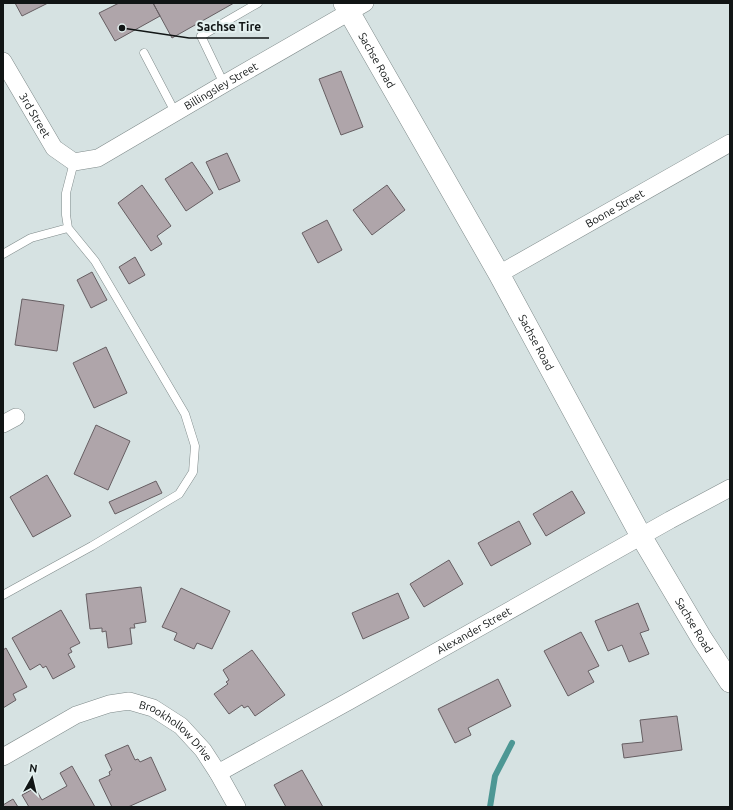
<svg xmlns="http://www.w3.org/2000/svg" width="733" height="810" font-family="Ubuntu,sans-serif">
<rect width="100%" height="100%" fill="#d6e2e2"/>
<g fill="none" stroke-linecap="round" stroke-linejoin="round">
<!-- stream -->
<path stroke="#4d9794" stroke-width="6" d="M490,807l5,-31 17,-33"/>
</g>
<!-- building -->
<path fill="#afa5aa" stroke="#665e62" d="M15,3h33l-26,13z
M119,3h34l7,13 -45,25 -16,-28z
M153,3h81l-62,35z
M341,71l22,56 -22,8 -22,-56z
M227,153l13,28 -21,9 -13,-28z
M192,162l21,31 -27,18 -21,-32z
M142,185l29,41 -14,10 5,8 -11,7 -33,-48z
M387,185l18,25 -33,25 -19,-25z
M327,220l15,30 -24,13 -16,-30z
M135,257l10,18 -16,9 -10,-17z
M92,272l15,28 -16,8 -14,-28z
M22,299l42,6 -7,46 -42,-6z
M106,347l21,46 -33,15 -21,-45z
M96,425l34,16 -22,49 -34,-16z
M47,475l24,41 -38,21 -23,-40z
M156,481l6,12 -47,21 -6,-12z
M572,491l13,22 -39,23 -13,-22z
M519,521l12,23 -40,22 -13,-23z
M449,560l14,24 -39,23 -14,-23z
M141,587l5,35 -12,2 1,4h-5l2,16 -24,4 -2,-17 -4,1v-4l-12,1 -4,-35z
M181,588l49,23 -18,38 -15,-6 -3,6 -20,-9 3,-7 -15,-6z
M398,593l11,25 -46,21 -11,-26z
M638,603l11,27 -9,3 9,21 -20,8 -7,-17 -14,6 -13,-30z
M61,610l19,33 -10,5 2,4 -4,2 7,13 -22,12 -7,-13 -3,2 -3,-4 -10,6 -18,-32z
M581,632l18,34 -11,5 6,11 -26,14 -24,-45z
M6,648l21,39 -14,7 3,6 -13,8v-58z
M252,650l33,45 -30,21 -7,-10 -4,2 -2,-3 -13,9 -15,-20 14,-10 -2,-2 3,-2 -6,-10z
M498,679l13,27 -43,22 3,7 -16,8 -17,-34z
M677,716l5,34 -58,8 -2,-14 21,-2 -3,-22z
M128,745l7,15 3,-1 2,3 11,-5 15,33 -38,17h-16l-13,-27 11,-5 -1,-3 3,-2 -7,-15z
M72,766l23,41h-66l-7,-12 13,-7 7,12 25,-14 -7,-13z
M302,770l21,37h-37l-12,-22z
M13,799l5,8h-15v-2z"/>
<g fill="none" stroke-linecap="round" stroke-linejoin="round">
<!-- service casing -->
<g stroke="#7f8a8a" stroke-width="9">
<path id="service" d="M144,53l31,59
M224,84l-23,-48 57,-33
M68,228l-2,-13v-22l8,-31
M3,254l28,-16 37,-10 27,33 90,153 10,32 -2,26 -14,22 -87,52 -89,49"/>
</g>
<!-- minor casing -->
<g stroke="#7f8a8a" stroke-width="18">
<g id="minor">
<path id="s1" d="M3,61l51,87 20,14 24,-4 126,-74 141,-81"/>
<path id="s2" d="M499,274l231,-131"/>
<path d="M3,424l13,-7"/>
<path id="s3" d="M3,757l73,-42 33,-11 20,-3 24,7 28,18 22,24 15,23 19,34"/>
<path id="s4" d="M218,773l131,-72 321,-181 60,-32"/>
</g>
</g>
<!-- tertiary casing -->
<g stroke="#7f8a8a" stroke-width="22">
<g id="tertiary">
<path id="s5" d="M344,3l155,271 142,262 61,103 28,43"/>
</g>
</g>
<!-- service -->
<use href="#service" stroke="#fff" stroke-width="8"/>
<!-- minor -->
<use href="#minor" stroke="#fff" stroke-width="17"/>
<!-- tertiary -->
<use href="#tertiary" stroke="#fff" stroke-width="21"/>
</g>
<g text-anchor="middle" dominant-baseline="central" stroke-width="4" stroke-linejoin="round" paint-order="stroke">
<!-- street labels -->
<g font-size="11" fill="#111515" stroke="#e3f0ef">
<text stroke="none"><textPath href="#s5" startOffset="66">Sachse Road</textPath></text>
<text stroke="none"><textPath href="#s1" startOffset="292">Billingsley Street</textPath></text>
<text stroke="none"><textPath href="#s1" startOffset="63">3rd Street</textPath></text>
<text stroke="none"><textPath href="#s2" startOffset="133">Boone Street</textPath></text>
<text stroke="none"><textPath href="#s5" startOffset="390">Sachse Road</textPath></text>
<text stroke="none"><textPath href="#s5" startOffset="714">Sachse Road</textPath></text>
<text stroke="none"><textPath href="#s4" startOffset="293">Alexander Street</textPath></text>
<text stroke="none"><textPath href="#s3" startOffset="196">Brookhollow Drive</textPath></text>
</g>
</g>
<!-- callouts -->
<path fill="none" stroke="#111515" stroke-width="1.5" d="M122 28L189 38H269"/>
<circle fill="#111515" stroke="#e3f0ef" stroke-width="1.5" cx="122" cy="28" r="4"/>
<g font-size="12" text-anchor="middle" font-weight="bold" fill="#111515" stroke="#e3f0ef" stroke-width="4" stroke-linejoin="round" paint-order="stroke">
<text x="229" y="31">Sachse Tire</text>
</g>
<!-- border -->
<rect width="733" height="810" fill="none" stroke="#111515" stroke-width="8"/>
<!-- north arrow -->
<g transform="translate(32 778) rotate(8)" stroke="#e3f0ef" stroke-width="3" paint-order="stroke">
<path d="M0-3L7 15L0 10L-7 15Z" fill="#111515"/>
<text y="-6" font-size="11" font-weight="bold" text-anchor="middle" fill="#111515">N</text>
</g>
</svg>
